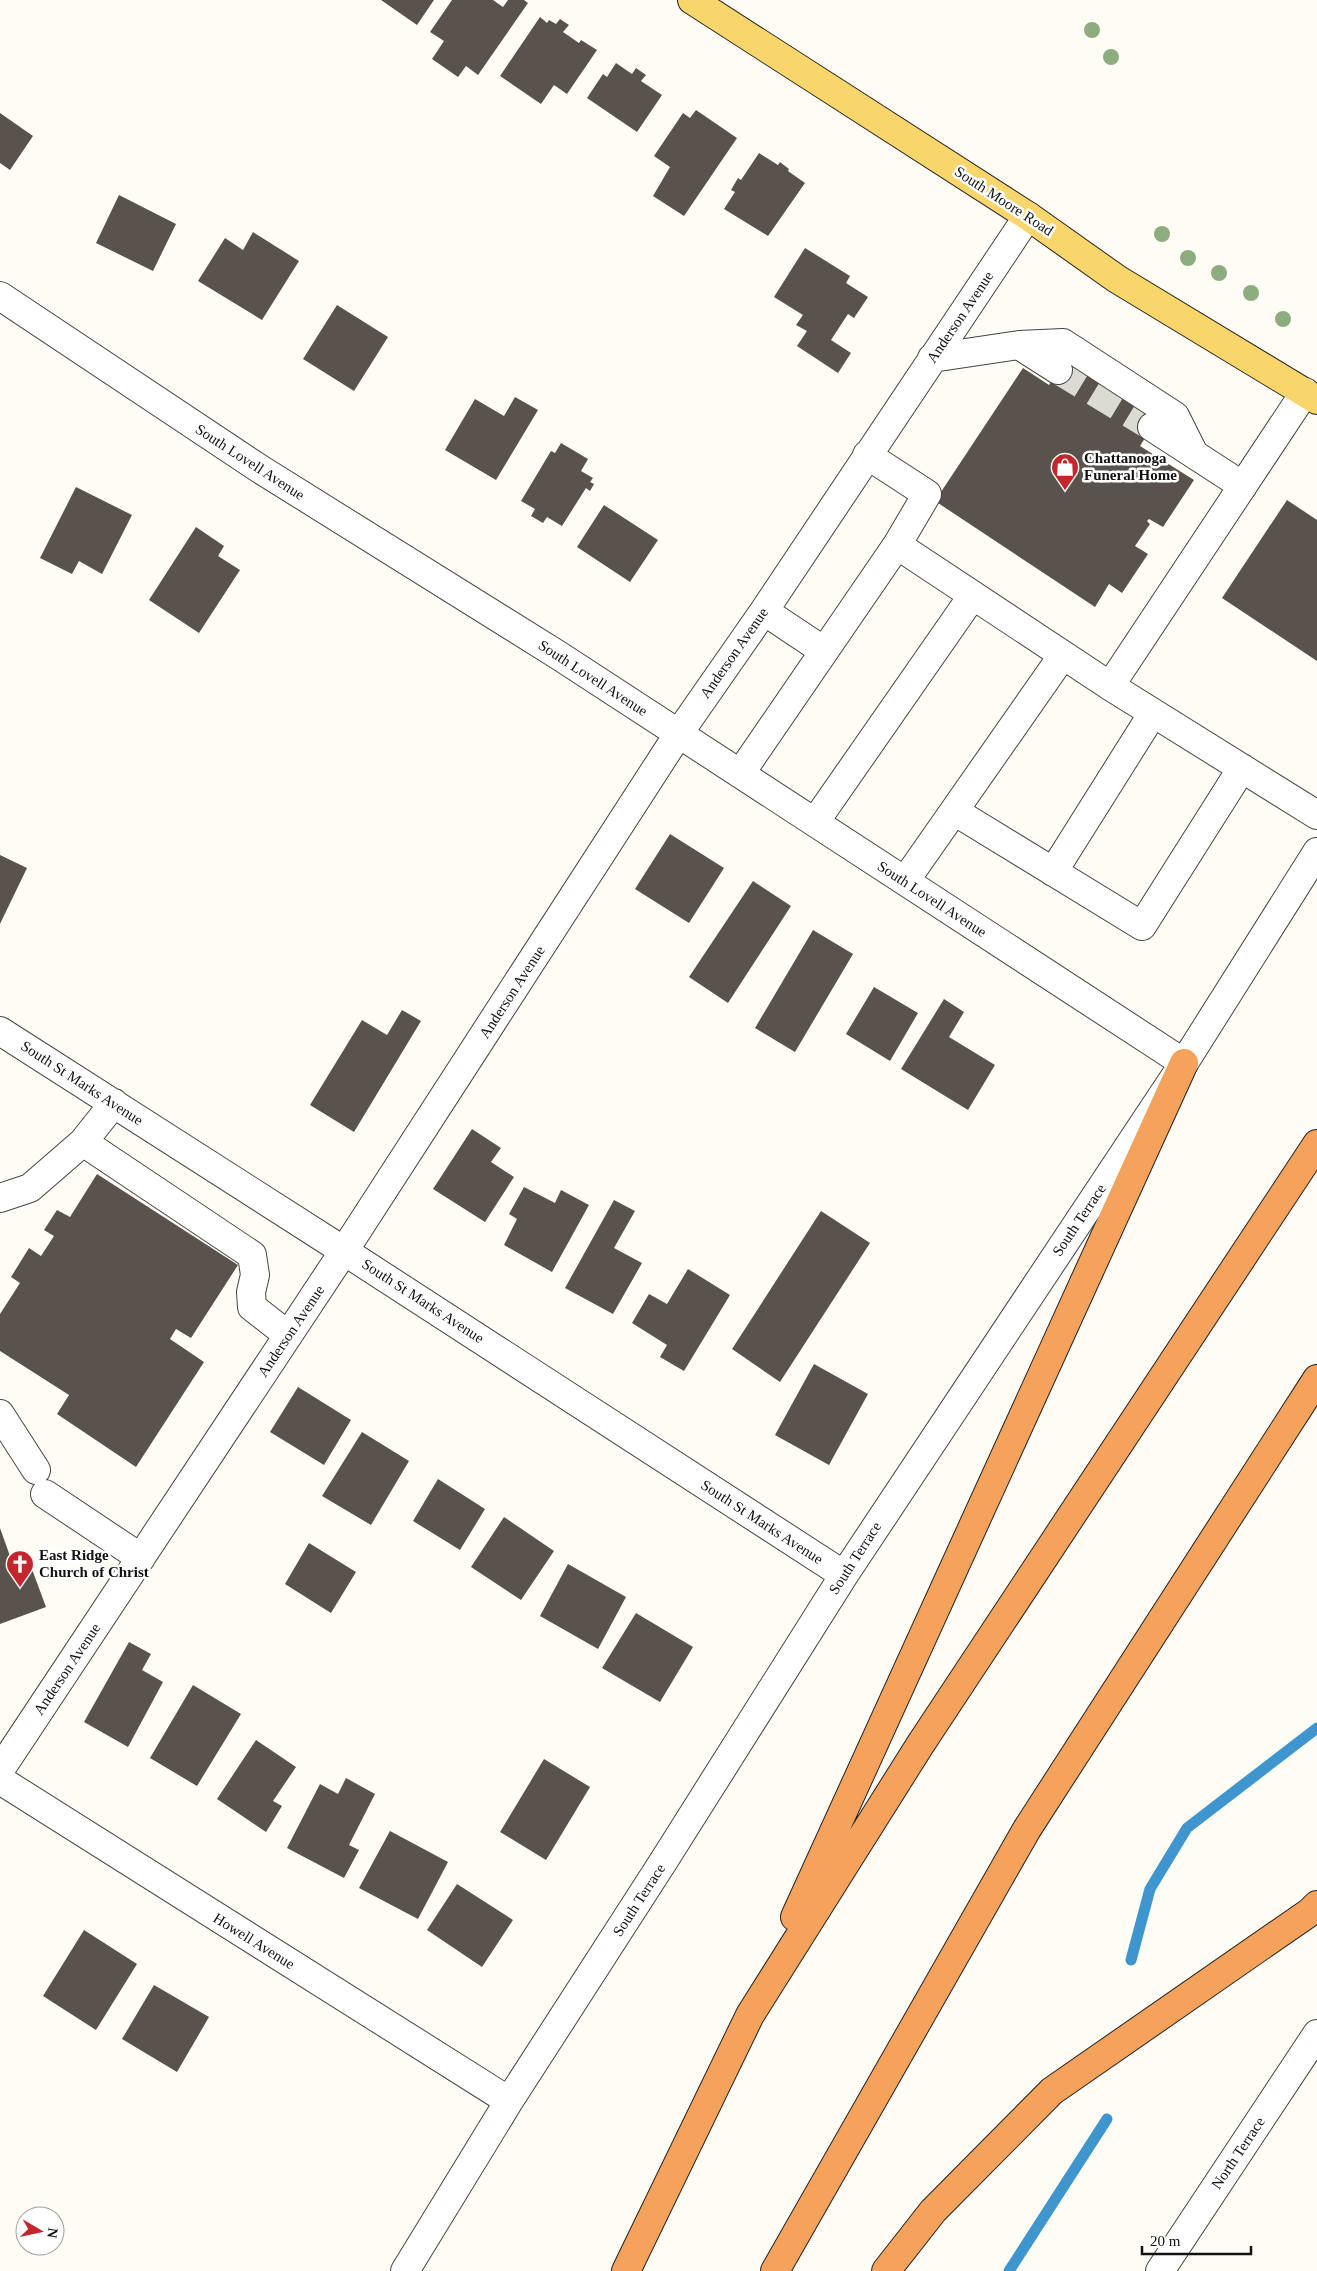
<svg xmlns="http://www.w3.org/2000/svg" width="1317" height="2271" font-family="Georgia,serif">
<rect width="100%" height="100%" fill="#fffdf5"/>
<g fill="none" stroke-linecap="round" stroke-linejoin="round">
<!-- stream -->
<path stroke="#3f96cf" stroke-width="11" d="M1131,1960l19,-71 37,-61 130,-100
M1009,2271l98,-152"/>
</g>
<!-- building -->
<path fill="#5a524d" d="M381,0h53l-17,25z
M452,0h41l10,7 5,-7h16l4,3 -50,72 -12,-9 -8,11 -26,-18 12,-18 -14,-9z
M540,17l7,6 2,-3 7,4 4,-5 9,6 -6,7 16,11 2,-3 16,10 -30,44 -13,-9 -13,19 -41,-28z
M616,63l16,11 4,-6 10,7 -5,6 21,14 -25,37 -50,-34 16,-24 4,3z
M696,110l41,28 -53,78 -31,-20 17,-29 -16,-11 29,-43 7,5z
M0,113l33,23 -23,34 -10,-7z
M759,153l19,12 2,-3 9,7 -1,2 17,12 -37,53 -44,-27 11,-17 -4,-2 7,-12 3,2z
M119,195l57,29 -23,47 -57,-28z
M253,232l46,29 -37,59 -64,-39 27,-43 18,12z
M805,248l45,28 -4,7 22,14 -14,21 -6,-4 -17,26 20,13 -13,20 -41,-27 10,-15 -11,-6 7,-10 -29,-18z
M337,305l51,32 -34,54 -51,-32z
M1069,354l91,60 -20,32 54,34 -31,47 -14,-8 -2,2 3,3 -15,22 13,8 -26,39 -13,-9 -14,23 -160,-106 88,-133 26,17z
M515,397l23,13 -42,70 -51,-30 30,-51 29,17z
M561,443l27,16 -7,12 12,7 -3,4 4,2 -4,7 -4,-3 -24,38 -15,-9 -4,6 -12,-7 4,-7 -14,-8 30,-50 4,2z
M76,487l56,28 -30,59 -23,-13 -7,13 -32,-16z
M1287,500l30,20v141l-95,-63z
M604,505l54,35 -28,42 -53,-35z
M196,527l28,19 -6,10 22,14 -41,63 -50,-33z
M670,834l54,34 -35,55 -54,-34z
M0,855l27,13 -27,56z
M753,881l38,25 -63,97 -39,-26z
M813,930l40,24 -58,98 -40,-24z
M874,987l44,26 -28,48 -44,-27z
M944,999l20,13 -15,25 46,28 -27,45 -67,-41z
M402,1010l19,11 -67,111 -44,-27 52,-85 25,15z
M472,1129l29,19 -10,14 23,15 -29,45 -52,-33z
M97,1174l141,91 -47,73 -15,-9 -6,10 34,23 -68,105 -79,-53 12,-19 -69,-44v-37l20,-31 -9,-6 18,-29 12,8 13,-20 -10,-6 13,-20 13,7z
M524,1187l31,16 6,-13 28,15 -37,67 -48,-27 13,-26 -8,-5z
M614,1200l21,11 -21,37 28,15 -29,51 -48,-26z
M821,1211l49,32 -90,139 -48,-33z
M688,1269l42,26 -46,76 -24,-14 7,-12 -35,-22 17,-29 18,10z
M814,1364l54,30 -39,71 -54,-30z
M298,1387l53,33 -27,45 -54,-33z
M362,1432l47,29 -38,64 -49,-29z
M438,1479l47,30 -25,41 -47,-29z
M504,1517l50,34 -33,49 -50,-33z
M0,1528l15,42 15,-6 16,43 -46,17z
M309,1543l47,29 -25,41 -46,-29z
M568,1564l58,33 -28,52 -58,-33z
M636,1613l57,34 -33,55 -58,-34z
M129,1642l22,12 -9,16 21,12 -35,65 -44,-25z
M193,1685l48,29 -44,72 -47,-28z
M256,1740l40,27 -23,34 9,5 -16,26 -49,-33z
M544,1759l46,28 -44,73 -46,-28z
M346,1778l29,16 -26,51 10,5 -15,28 -57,-30 33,-64 18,10z
M390,1831l58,31 -30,57 -59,-31z
M457,1884l56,36 -31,47 -55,-37z
M84,1930l53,34 -41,66 -53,-34z
M154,1985l55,32 -32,55 -55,-33z"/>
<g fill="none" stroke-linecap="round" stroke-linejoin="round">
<!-- minor-tunnel -->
<path stroke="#dbdad3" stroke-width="28" stroke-dasharray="28 14" stroke-linecap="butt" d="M1058,370l94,57"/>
<!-- minor casing -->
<g stroke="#444" stroke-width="30">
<path id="minor" d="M0,296l260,173 298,186 626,408
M1019,345l44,-2 112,73 19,38
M932,358l87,-13 39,25
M1305,392l-195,294 207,129
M1152,427l91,59
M867,455l60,39 -30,51 213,141
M764,611l60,40
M740,774l157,-229
M954,811l188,115 100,-158
M815,822l158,-227
M1053,872l100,-159
M905,881l158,-226
M0,1031l344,220 500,324
M83,1142l169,113 3,20 -4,17 1,15 36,28
M0,1198l30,-10 53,-46 31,-39
M0,1414l36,56
M45,1494l96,64
M0,1770l344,-519 335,-518 85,-122 264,-395
M0,1780l509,321
M405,2271l104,-170 154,-239 181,-287 340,-512 133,-211
M1160,2271l157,-237"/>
</g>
<!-- major casing -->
<g stroke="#222" stroke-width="30">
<path id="major" d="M692,0l336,216 89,63 200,121"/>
</g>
<!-- highway casing -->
<g stroke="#222" stroke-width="30">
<path id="highway" d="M795,1917l389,-854
M626,2271l124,-256 170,-270 397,-601
M775,2271l252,-442 290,-450
M886,2271l47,-60 119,-120 258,-179 7,-7"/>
</g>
<!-- minor -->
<use href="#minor" stroke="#fff" stroke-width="28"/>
<!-- major -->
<use href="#major" stroke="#f9d66b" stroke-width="28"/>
<!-- highway -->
<use href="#highway" stroke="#f5a25d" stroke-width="28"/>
</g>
<!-- trees -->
<g fill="#8dad7f">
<circle cx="1092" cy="30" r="8"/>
<circle cx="1111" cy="57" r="8"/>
<circle cx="1162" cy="234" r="8"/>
<circle cx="1188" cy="258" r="8"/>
<circle cx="1219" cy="273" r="8"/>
<circle cx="1251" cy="293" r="8"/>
<circle cx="1283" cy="319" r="8"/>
</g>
<!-- icons -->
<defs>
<g id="shop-pin" transform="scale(1.4375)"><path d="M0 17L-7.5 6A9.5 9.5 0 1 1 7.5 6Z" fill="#c4262e" stroke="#fff"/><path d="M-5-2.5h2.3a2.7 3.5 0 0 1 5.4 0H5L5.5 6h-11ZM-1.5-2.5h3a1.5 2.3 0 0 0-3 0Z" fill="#fff"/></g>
<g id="church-pin" transform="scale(1.4375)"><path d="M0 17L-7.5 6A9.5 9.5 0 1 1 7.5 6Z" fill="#c4262e" stroke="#fff"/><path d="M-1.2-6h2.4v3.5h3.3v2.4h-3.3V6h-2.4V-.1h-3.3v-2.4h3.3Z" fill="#fff"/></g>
</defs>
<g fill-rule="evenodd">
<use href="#shop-pin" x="1065" y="467"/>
<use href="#church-pin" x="20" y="1564"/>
</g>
<g text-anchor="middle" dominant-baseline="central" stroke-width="5" stroke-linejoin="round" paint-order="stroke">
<!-- street labels -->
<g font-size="15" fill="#111" stroke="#fff">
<text transform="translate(1004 201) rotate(33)">South Moore Road</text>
<text transform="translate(960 317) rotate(-56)">Anderson Avenue</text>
<text transform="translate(250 462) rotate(33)">South Lovell Avenue</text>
<text transform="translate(734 653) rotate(-55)">Anderson Avenue</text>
<text transform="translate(593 678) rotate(33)">South Lovell Avenue</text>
<text transform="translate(932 899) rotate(33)">South Lovell Avenue</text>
<text transform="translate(512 992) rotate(-57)">Anderson Avenue</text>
<text transform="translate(82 1083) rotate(33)">South St Marks Avenue</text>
<text transform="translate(1079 1220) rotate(-56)">South Terrace</text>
<text transform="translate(423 1301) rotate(33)">South St Marks Avenue</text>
<text transform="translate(291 1331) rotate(-56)">Anderson Avenue</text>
<text transform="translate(762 1522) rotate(33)">South St Marks Avenue</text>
<text transform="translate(855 1558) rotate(-57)">South Terrace</text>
<text transform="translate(67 1669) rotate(-56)">Anderson Avenue</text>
<text transform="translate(639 1900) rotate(-57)">South Terrace</text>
<text transform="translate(254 1941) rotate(32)">Howell Avenue</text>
<text transform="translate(1238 2153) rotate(-56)">North Terrace</text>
</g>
<!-- poi labels -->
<g font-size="15" font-weight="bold" fill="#111" stroke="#fff" text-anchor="start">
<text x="1084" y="458">Chattanooga<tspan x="1084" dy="17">Funeral Home</tspan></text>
<text x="39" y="1555">East Ridge<tspan x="39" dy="17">Church of Christ</tspan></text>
</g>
</g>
<!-- north arrow -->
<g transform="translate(40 2231) rotate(99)"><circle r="24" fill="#ffffff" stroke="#a0a0a0"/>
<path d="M0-4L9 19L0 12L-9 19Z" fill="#c4262e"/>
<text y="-8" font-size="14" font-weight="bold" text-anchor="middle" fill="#111111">N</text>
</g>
<!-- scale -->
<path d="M1142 2246v8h109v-8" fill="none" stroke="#111111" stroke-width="2.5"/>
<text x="1150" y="2246" font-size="15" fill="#111111" stroke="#ffffff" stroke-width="4" paint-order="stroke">20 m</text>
</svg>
